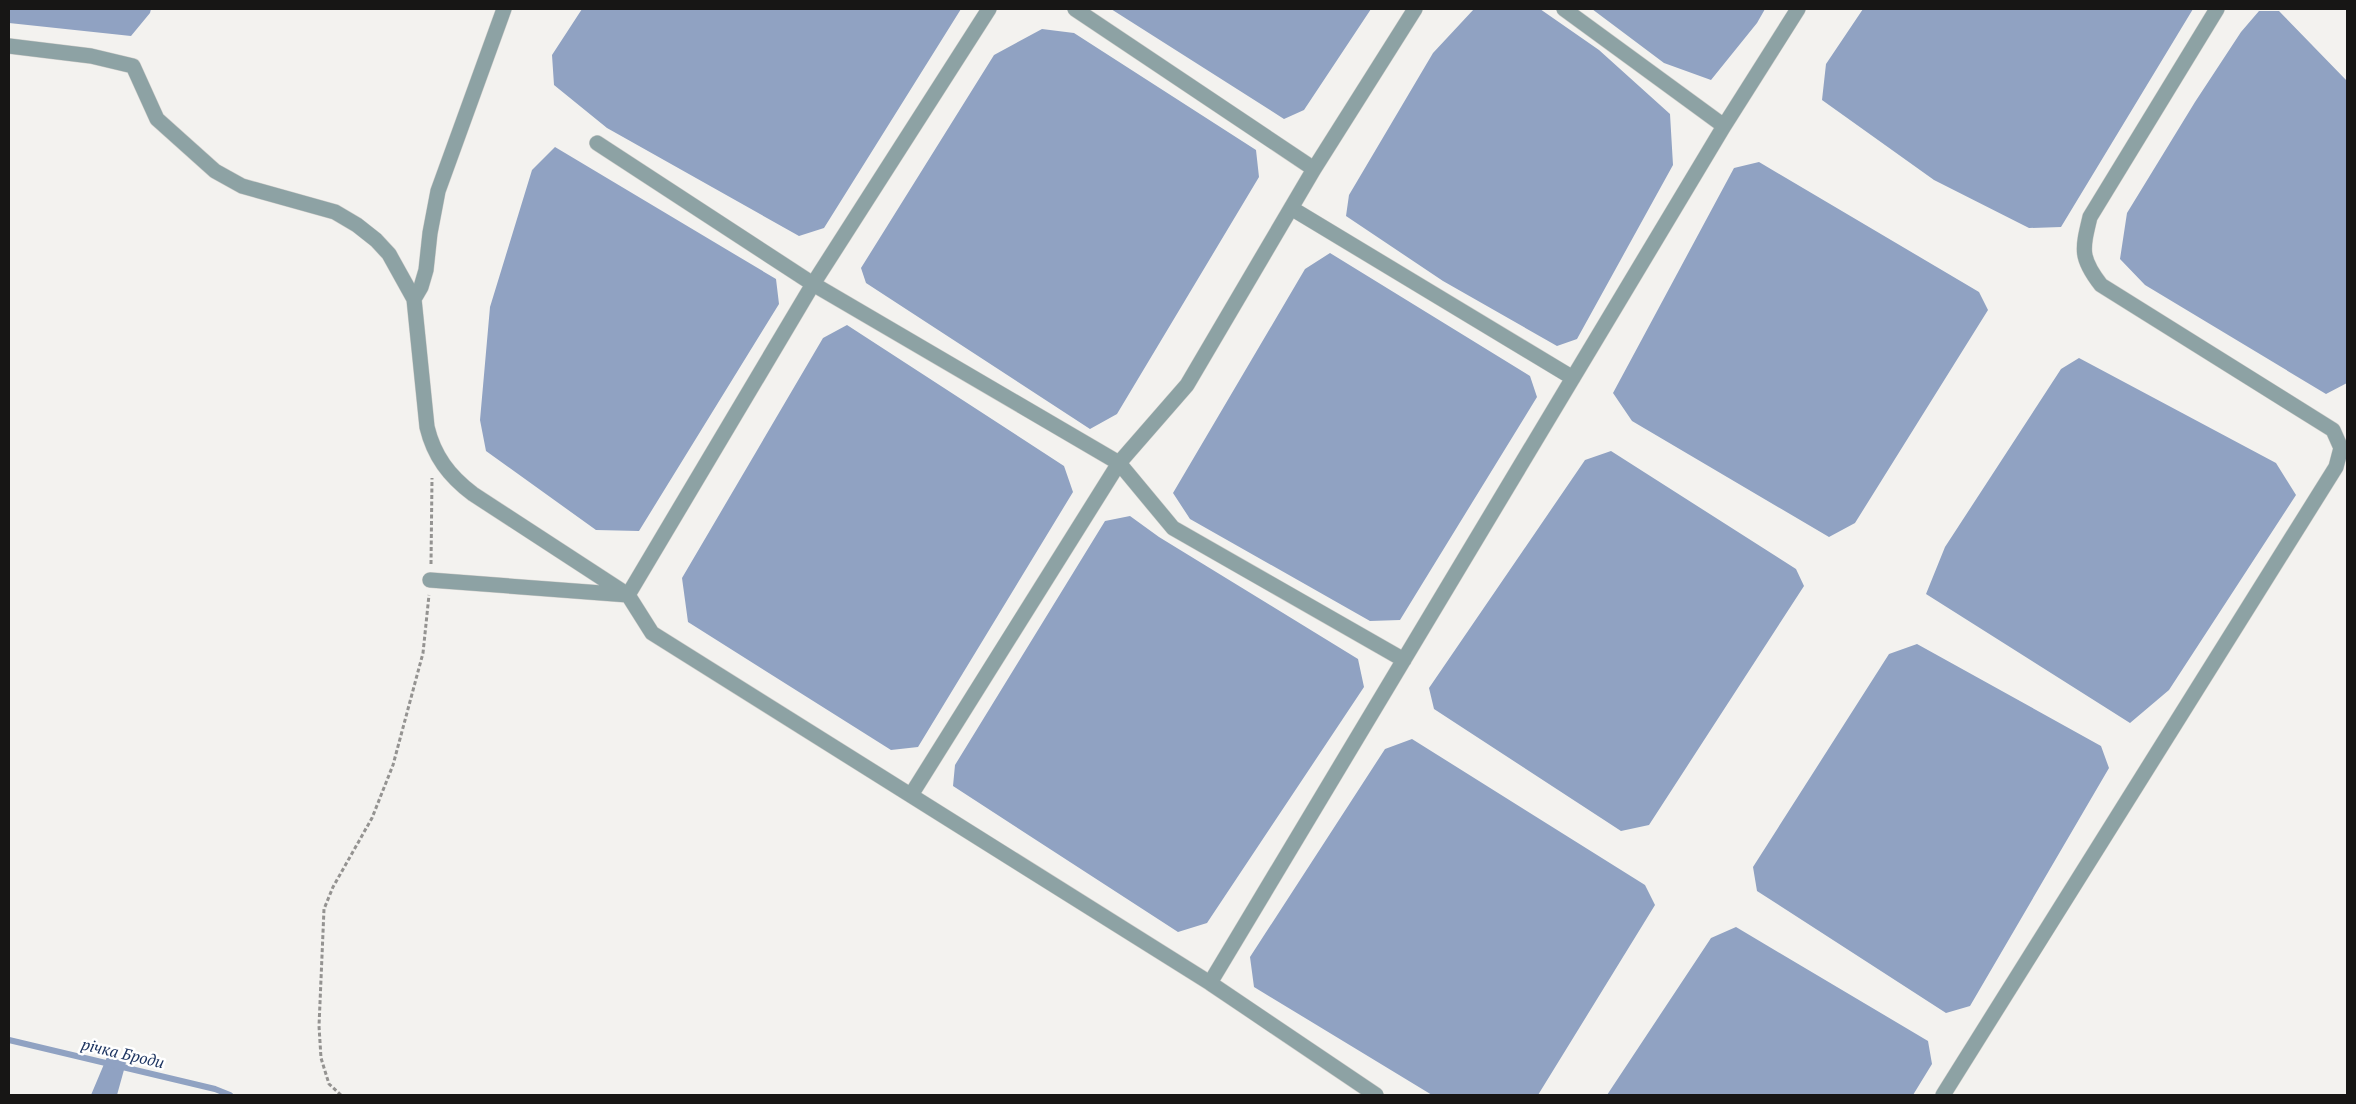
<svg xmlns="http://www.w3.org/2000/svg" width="2356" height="1104" font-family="'PT Serif',serif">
<rect width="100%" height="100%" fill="#f3f2ef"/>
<!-- water -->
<path fill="#90a2c2" d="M9,9h142l-1,4 -19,23 -122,-13z
M582,9h379l-137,219 -25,8 -192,-108 -53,-43 -2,-30z
M1111,9h260l-67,101 -20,9z
M1474,9h66l59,41 71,64 3,51 -96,174 -20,7 -114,-65 -97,-65 3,-21 84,-142z
M1592,9h173l-8,14 -46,57 -47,-17z
M1863,9h330l-132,218 -32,1 -95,-48 -112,-80 4,-36z
M2259,11h20l68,70v302l-21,11 -181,-109 -25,-26 7,-46 68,-111 46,-70z
M1042,29l32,4 182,117 3,27 -142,237 -27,15 -224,-146 -5,-15 133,-213z
M555,147l221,132 3,25 -140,227 -43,-1 -110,-79 -6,-31 10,-113 42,-137z
M1759,162l220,130 9,18 -133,213 -26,14 -197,-116 -19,-28 121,-225z
M1330,253l200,123 7,21 -137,223 -30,1 -180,-102 -17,-26 132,-224z
M847,325l217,141 9,26 -155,255 -27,3 -203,-128 -6,-44 141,-240z
M2079,358l197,105 20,32 -127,195 -39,33 -204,-129 19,-47 116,-178z
M1611,451l185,118 8,17 -155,239 -28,6 -187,-122 -5,-21 156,-228z
M1130,516l29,21 199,122 6,28 -157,236 -29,9 -225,-146 2,-21 150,-244z
M1917,644l184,102 8,22 -139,238 -24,7 -189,-122 -4,-24 136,-213z
M1412,739l233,146 10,20 -117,190h-106l-178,-108 -4,-30 135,-208z
M1736,927l192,114 4,23 -19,31h-306l104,-157z
M107,1057l20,2 -10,36h-26z"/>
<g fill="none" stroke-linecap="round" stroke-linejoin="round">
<!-- stream -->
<path stroke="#90a2c2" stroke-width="6" d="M9,1040l206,49 15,6"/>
<!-- minor casing -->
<g stroke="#d0cfcc" stroke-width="16">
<path id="minor" d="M1075,9l239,160
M1564,9l160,117
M9,46l82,10 42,10 24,53 58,52 27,15 93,26 22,13 19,15 13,14 25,45 13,128c7,29 22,49 46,67l155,101 185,-311 176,-275
M597,143l216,141 306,179 54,65 231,132
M1291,208l282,170
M414,299l7,-12 5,-17 4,-37 8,-42 66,-182
M430,580l198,15 24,38 558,350 166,112
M911,795l208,-332 68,-78 127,-216 101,-160
M1210,983l514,-857 74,-117
M1943,1095l393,-628 5,-19 -8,-18 -232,-145c-21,-27 -19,-35 -11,-68l127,-208"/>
</g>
<!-- path -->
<path stroke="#949391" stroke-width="3" stroke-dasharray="4 2.5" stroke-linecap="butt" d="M431,564l1,-86
M341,1095l-12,-11 -8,-26 -2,-32 5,-117 9,-22 39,-69 21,-53 30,-112 6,-58"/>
<!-- minor -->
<use href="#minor" stroke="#8da2a4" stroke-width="15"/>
</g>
<g text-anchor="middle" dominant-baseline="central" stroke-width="5" stroke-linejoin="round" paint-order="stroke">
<!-- water labels -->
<g font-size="16" font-style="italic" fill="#1e3561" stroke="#fff">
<text transform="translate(123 1053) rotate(13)">річка Броди</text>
</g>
</g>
<!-- border -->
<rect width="2356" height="1104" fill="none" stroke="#171615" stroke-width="20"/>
</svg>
